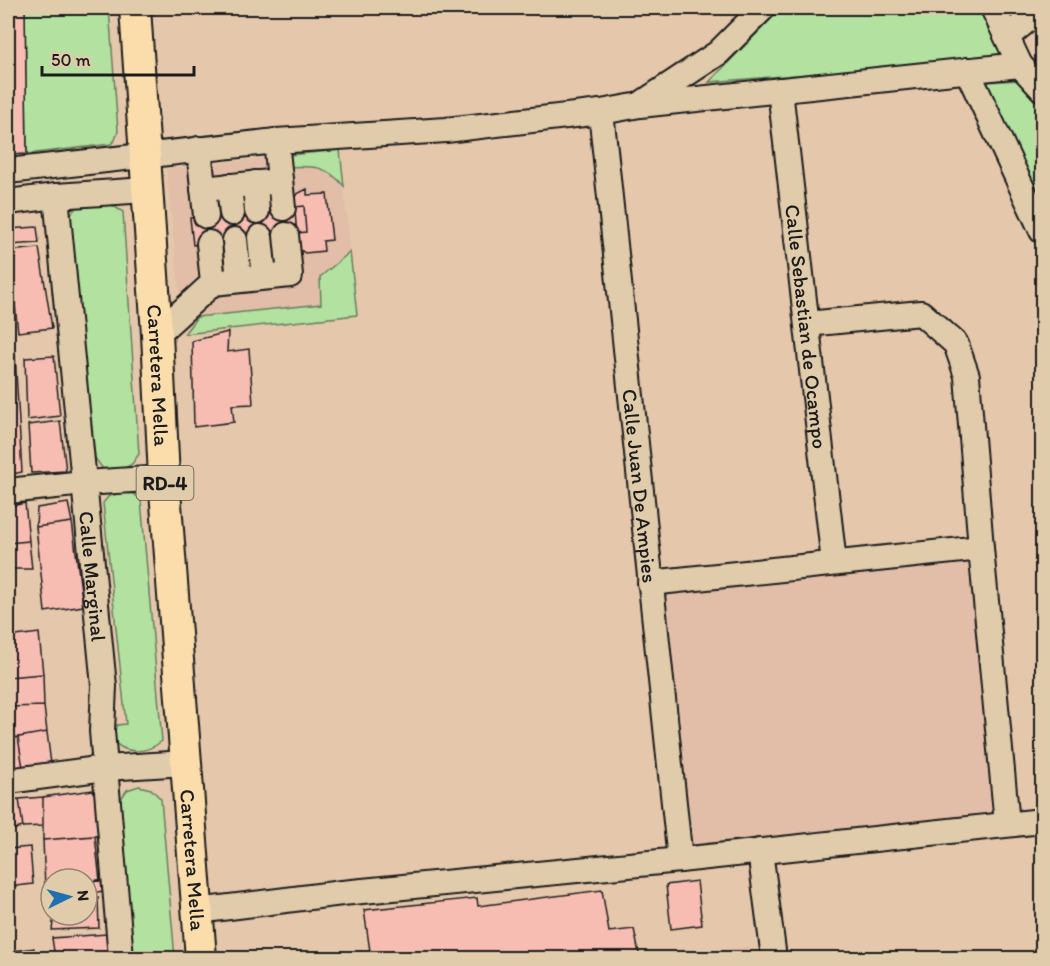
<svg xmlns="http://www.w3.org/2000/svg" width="1050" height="966" font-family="Itim,sans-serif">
<rect width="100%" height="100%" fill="#e5c8ac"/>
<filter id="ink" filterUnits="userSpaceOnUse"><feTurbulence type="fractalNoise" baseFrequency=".0167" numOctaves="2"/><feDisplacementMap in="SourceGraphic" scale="12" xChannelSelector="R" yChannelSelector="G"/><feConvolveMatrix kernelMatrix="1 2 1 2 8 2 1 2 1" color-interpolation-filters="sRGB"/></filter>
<g filter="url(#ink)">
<!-- built -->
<path fill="#e2bda8" d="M340,150l17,165 -173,19 -18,-165z
M971,549l36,275 -327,36 -30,-277z
M748,946l1,12h-85h5z"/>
<!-- green -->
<path fill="#b2e1a0" stroke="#677e5e" stroke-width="1.5" d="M25,8h84l9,123 -3,9 -4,4 -84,10z
M782,8h199l26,50 -298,24z
M1022,80l20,23v101l-58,-122z
M340,150l4,36c-20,-23 -33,-20 -62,-19l7,-12z
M110,204l13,8 16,242 -7,10 -14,8 -15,-3 -8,-11 -27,-240 9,-12z
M350,252l7,63 -173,19 13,-17 124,-13 -1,-27z
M122,493l12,1 7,6 21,241c-15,12 -37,15 -50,-2v-7l5,-7 9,-1 -23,-221 6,-7z
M139,786l12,3 10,10 14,159h-43l-12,-158 7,-10z"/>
<!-- building -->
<path fill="#f7bcb2" stroke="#1c1c1c" stroke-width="1.5" d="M8,8h17l2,146 -19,1z
M307,189v6l20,-1 5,46 -9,1 1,10 -19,2 -7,-5 -4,-49 3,-5z
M304,206l2,26 -113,13 -3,-27z
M37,227l2,16 -31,2v-16z
M39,248l13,80 -34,4 -9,-81z
M228,332l-1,20 22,-3 4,55 -21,1 2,17 -40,5 -2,-86z
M15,355l7,117 -14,3v-119z
M54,356l6,60 -33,4 -2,-62z
M60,421l6,50 -35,2 -3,-48z
M25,503l4,38 -21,2v-36z
M68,503l4,19 -36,5 1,-19z
M72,522l11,84 -38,6 -9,-85z
M29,541l3,28h-24v-26z
M39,633l4,41 -35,3v-40z
M43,674l1,32 -36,1v-30z
M44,706l3,26 -39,7v-32z
M47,732l4,32 -28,4 -5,-31z
M18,737l5,31h-15v-29z
M100,789l6,46 -63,5v-43z
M43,797v29l-20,1 -4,-28z
M19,799l4,28 -15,4v-31z
M95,836l5,45 -13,1v-3h-36v8l-6,1 -2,-48z
M30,847l3,37 -25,3v-38z
M103,879v12l-15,3 -1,-12z
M697,881l5,44 -31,4 -5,-44z
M602,890l7,42 25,-3 6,29h-269l-7,-48 113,-12 1,8z
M98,897l1,31 -47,2 2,-15h33v-16z
M107,934l2,24h-54l-3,-20z
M34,948l1,10h-27v-6z"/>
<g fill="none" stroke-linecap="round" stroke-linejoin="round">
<!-- minor casing -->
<g stroke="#1c1c1c" stroke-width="28">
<g id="minor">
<path d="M993,8l27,57 22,24"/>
<path d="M1007,37l35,-29"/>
<path d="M967,70l75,161"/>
<path id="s1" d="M780,90l54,473"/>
<path d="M644,102l74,-49 45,-45"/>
<path id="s2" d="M601,112l79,748"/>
<path d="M276,141l7,67"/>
<path d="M199,149l7,67"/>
<path d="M8,171l268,-30 170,-11 155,-18 39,-7 380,-40"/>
<path d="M255,183l2,28"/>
<path d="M229,186l3,27"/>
<path d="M203,189l77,-8"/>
<path id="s3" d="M56,196l48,490 -2,45 19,227"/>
<path d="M8,202l48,-6 90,-6"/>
<path d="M260,237l4,40"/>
<path d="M235,240l4,40"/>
<path d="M213,283l77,-8 -4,-40"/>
<path d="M807,324l114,-11 35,31 11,32 14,172 26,276"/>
<path d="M157,334l56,-51 -4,-40"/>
<path d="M8,491l76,-8 80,-5"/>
<path d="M650,583l331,-35"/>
<path d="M8,781l97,-13 81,-5"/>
<path d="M760,851l14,107"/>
<path d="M197,911l145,-18 338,-33 362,-39"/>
</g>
</g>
<!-- major casing -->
<g stroke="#1c1c1c" stroke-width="34">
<g id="major">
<path id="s4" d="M135,8l22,326 7,144 37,480"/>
</g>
</g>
<!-- minor -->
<use href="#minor" stroke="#e0cbaa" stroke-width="24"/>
<!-- major -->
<use href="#major" stroke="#faddab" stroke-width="30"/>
</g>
</g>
<g text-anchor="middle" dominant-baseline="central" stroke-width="6" stroke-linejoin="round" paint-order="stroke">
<!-- shield labels -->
<rect fill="#e0cbaa" stroke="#575047" stroke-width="1.5" x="136.5" y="466" width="57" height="34" rx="4.5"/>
<g font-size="20" font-weight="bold" fill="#1c1c1c">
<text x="165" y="483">RD-4</text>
</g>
<!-- street labels -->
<g font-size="21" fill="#1c1c1c" stroke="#e0cbaa">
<text stroke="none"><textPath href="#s1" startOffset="238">Calle Sebastian de Ocampo</textPath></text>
<text stroke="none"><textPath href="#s4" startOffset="368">Carretera Mella</textPath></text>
<text stroke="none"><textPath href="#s2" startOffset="376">Calle Juan De Ampies</textPath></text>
<text stroke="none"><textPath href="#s3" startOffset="382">Calle Marginal</textPath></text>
<text stroke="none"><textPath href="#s4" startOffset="854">Carretera Mella</textPath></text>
</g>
</g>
<!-- margin -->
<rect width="1050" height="966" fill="none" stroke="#e0cbaa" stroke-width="30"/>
<rect x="15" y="15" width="1020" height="936" fill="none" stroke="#1c1c1c" stroke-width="2" filter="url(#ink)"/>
<!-- north arrow -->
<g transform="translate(69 897) rotate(85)"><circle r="28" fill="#e0cbaa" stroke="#928571" stroke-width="1.5"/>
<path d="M0-4.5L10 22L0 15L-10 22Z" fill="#1f6fb2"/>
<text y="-9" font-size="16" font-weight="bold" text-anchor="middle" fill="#1c1c1c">N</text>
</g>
<!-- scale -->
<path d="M42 66v9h152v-9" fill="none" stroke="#1c1c1c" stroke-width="3"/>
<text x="51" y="66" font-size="18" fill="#1c1c1c" stroke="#e0cbaa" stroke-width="4.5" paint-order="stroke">50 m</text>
</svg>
